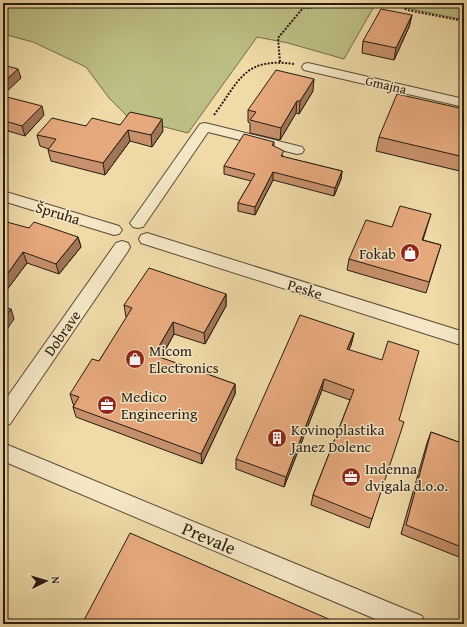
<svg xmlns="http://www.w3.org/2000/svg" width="467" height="627" font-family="'Gentium Book Plus',serif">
<rect width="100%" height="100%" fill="#efdaa8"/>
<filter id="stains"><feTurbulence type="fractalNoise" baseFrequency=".005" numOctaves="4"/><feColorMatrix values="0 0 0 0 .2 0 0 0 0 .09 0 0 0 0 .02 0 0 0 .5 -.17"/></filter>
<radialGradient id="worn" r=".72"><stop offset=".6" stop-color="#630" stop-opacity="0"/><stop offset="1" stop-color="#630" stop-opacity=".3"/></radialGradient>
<!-- green -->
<path fill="#bdbe85" stroke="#726c4a" d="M3,3h373l-32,56 -56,-16 -31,-6 -69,96 -59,-15 -20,-20 -23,-31 -53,-25 -30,-8z
M382,3h82v17z"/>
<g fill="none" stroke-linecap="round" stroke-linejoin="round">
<!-- street casing -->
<g stroke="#5a4b36" stroke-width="2">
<path id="street" d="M308,63l156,36v8l-160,-37 -2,-3 2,-3z
M205,123l97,24 2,3 -2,3 -5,1 -89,-22 -65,95 -5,1 -5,-1 -3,-4 3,-4 67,-95z
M3,191l116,35 3,4 -3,4 -5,1 -111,-34z
M147,233l317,99v14l-323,-103 -2,-4 2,-4z
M122,241l6,2 2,4 -2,4 -118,173 -7,2v-23l113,-160z
M3,443l419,173 3,8h-38l-384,-163z"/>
</g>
<!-- path -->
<path stroke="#281b10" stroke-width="2" stroke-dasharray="2 1.5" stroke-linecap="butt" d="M396,3l11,7 57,11
M280,62l-2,-24 25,-30 15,-1 2,-4
M214,115c26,-35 30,-58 80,-51"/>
<!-- street -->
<use href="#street" fill="#f5e7c6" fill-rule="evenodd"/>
</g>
<!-- wall -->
<path fill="#c6916c" stroke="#281b10" d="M412,15l-3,12 -15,33 -32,-7 1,-12z
M313,91l-14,23 -3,-1 -16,27 -30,-7v-10l-2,-1v-12z
M3,96l41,19 -19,21 -17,-5 -5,4z
M464,109v63l-88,-21 3,-14z
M120,125l43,6 -11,16 -22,-6 -25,34 -54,-14 -3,-11 1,-1 -9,-3 -3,-11 49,-9z
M274,142v4l10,11 58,14 -1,8 -7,17 -61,-16 -18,35 -17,-4v-8l13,-22 -27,-7v-8z
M431,214l-8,26 18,5 -15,48 -79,-23 2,-11 43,-32z
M29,228l49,9 3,10 -22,27 -32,-11 -24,32z
M464,267v11l-3,-1z
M226,294v12l-21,38 -31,-10 -13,24 74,26v10l-33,70 -126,-47 -3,-10 1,-2 -1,-1 -3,-10 29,-33 28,-44h-1l-2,-12z
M354,333l-3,12 -2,4 50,71 -27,99 -3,9 -58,-23 2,-10 37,-95 -28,-10 -38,97 -48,-18v-10z
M431,432l33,12v115l-63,-25 26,-91z"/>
<!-- shaded-wall -->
<path fill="#a17658" stroke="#281b10" d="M412,15l-3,12 -15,33 2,-12z
M18,69l3,9 -18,17v-12z
M314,79l-1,12 -14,23 1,-13z
M297,101l-1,12 -16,27 1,-12z
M42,106l2,9 -19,21 -3,-10z
M162,119l1,12 -11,16 -1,-12z
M5,121l3,10 -5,4v-13z
M128,130l2,11 -25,34 -2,-12z
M342,171l-1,8 -7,17 1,-8z
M273,172v8l-18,35v-8z
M78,237l3,10 -22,27 -3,-10z
M23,252l4,11 -24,32v-15z
M226,294v12l-21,38 -1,-11z
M11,309l3,10 -11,16v-16z
M173,322l1,12 -18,32 -2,-11z
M354,333l-3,12 -6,15 2,-11z
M324,379l-2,11 -38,97 2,-10z
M235,384v10l-33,70 -1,-10z"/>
<!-- building -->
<path fill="#e6a97d" stroke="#281b10" d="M381,9l31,6 -16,33 -33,-7z
M3,65l15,4 -15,14z
M276,70l38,9 -14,22h-3l-16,27 -31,-8 6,-8 -8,-2z
M397,94l67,15v48l-85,-20z
M3,96l39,10 -20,20 -17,-5 -2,1z
M130,112l32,7 -11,16 -23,-5 -25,33 -55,-13 8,-11 -19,-4 15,-17 34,8 6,-8 28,7z
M244,134l30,8 -2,3 12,6 -3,5 61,15 -7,17 -62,-16 -18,35 -17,-4 17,-29 -31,-8z
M400,206l31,8 -9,26 19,5 -12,37 -80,-23 17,-39 26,7z
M3,221l26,7 5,-6 44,15 -22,27 -33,-12 -20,28z
M149,268l77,26 -22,39 -31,-11 -19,33 81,29 -34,70 -128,-47 6,-10 -9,-3 22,-35 7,2 33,-53 -8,-3z
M3,307l8,2 -8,10z
M300,315l54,18 -7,16 35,11 6,-19 31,10 -20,69 5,2 -32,97 -59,-24 41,-105 -30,-11 -38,98 -50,-18z
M431,432l33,12v104l-58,-23z
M130,533l210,91h-258z"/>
<!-- icons -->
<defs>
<g id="shop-disc" transform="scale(1)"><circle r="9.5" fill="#8f2418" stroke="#f5e7c6"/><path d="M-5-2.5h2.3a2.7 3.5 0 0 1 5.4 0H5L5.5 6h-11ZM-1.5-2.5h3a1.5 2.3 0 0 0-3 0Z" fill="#fff"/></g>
<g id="office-disc" transform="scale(1)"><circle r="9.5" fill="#8f2418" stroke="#f5e7c6"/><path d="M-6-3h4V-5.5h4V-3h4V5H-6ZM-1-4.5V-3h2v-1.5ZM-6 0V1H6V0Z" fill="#fff"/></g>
<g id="building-disc" transform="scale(1)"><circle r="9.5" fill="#8f2418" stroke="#f5e7c6"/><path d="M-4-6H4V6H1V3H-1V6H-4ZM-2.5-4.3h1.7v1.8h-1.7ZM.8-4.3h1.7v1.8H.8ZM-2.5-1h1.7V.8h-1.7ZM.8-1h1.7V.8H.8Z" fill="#fff"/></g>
</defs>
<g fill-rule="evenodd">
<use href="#shop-disc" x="410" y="253"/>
<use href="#shop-disc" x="135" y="359"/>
<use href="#office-disc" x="107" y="405"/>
<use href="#building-disc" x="277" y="438"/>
<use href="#office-disc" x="351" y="477"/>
</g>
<g text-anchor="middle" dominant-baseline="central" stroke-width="3" stroke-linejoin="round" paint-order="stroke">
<!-- far-street labels -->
<g font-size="13" fill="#281b10" stroke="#f5e7c6">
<text transform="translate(386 85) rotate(13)">Gmajna</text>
</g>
<!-- street labels -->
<g font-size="15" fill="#281b10" stroke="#f5e7c6">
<text transform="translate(58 213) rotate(17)">Špruha</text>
<text transform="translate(305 289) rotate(17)">Peske</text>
<text transform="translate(62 333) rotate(-55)">Dobrave</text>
</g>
<!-- poi labels -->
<g font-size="15" fill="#281b10" stroke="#f5e7c6" text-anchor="start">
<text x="396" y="253" text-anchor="end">Fokab</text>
<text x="149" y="350">Micom<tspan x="149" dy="17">Electronics</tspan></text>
<text x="121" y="396">Medico<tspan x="121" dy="17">Engineering</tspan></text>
<text x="291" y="429">Kovinoplastika<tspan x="291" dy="17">Janez Dolenc</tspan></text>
<text x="365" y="468">Indenna<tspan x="365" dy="17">dvigala d.o.o.</tspan></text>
</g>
<!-- near-street labels -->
<g font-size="18" fill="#281b10" stroke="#f5e7c6">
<text transform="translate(209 538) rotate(23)">Prevale</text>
</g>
</g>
<!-- margin -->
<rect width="467" height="627" fill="none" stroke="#efdaa8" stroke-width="16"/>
<rect x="4" y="4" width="459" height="619" fill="none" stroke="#281b10" stroke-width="2"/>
<rect x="8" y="8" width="451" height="611" fill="none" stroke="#281b10"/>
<!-- north arrow -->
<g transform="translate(46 581) rotate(85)" stroke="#f5e7c6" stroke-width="3" paint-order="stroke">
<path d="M0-3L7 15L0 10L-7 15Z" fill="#281b10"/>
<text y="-6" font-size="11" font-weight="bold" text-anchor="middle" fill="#281b10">N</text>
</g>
<rect width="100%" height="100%" filter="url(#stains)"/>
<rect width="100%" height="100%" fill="url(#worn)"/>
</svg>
